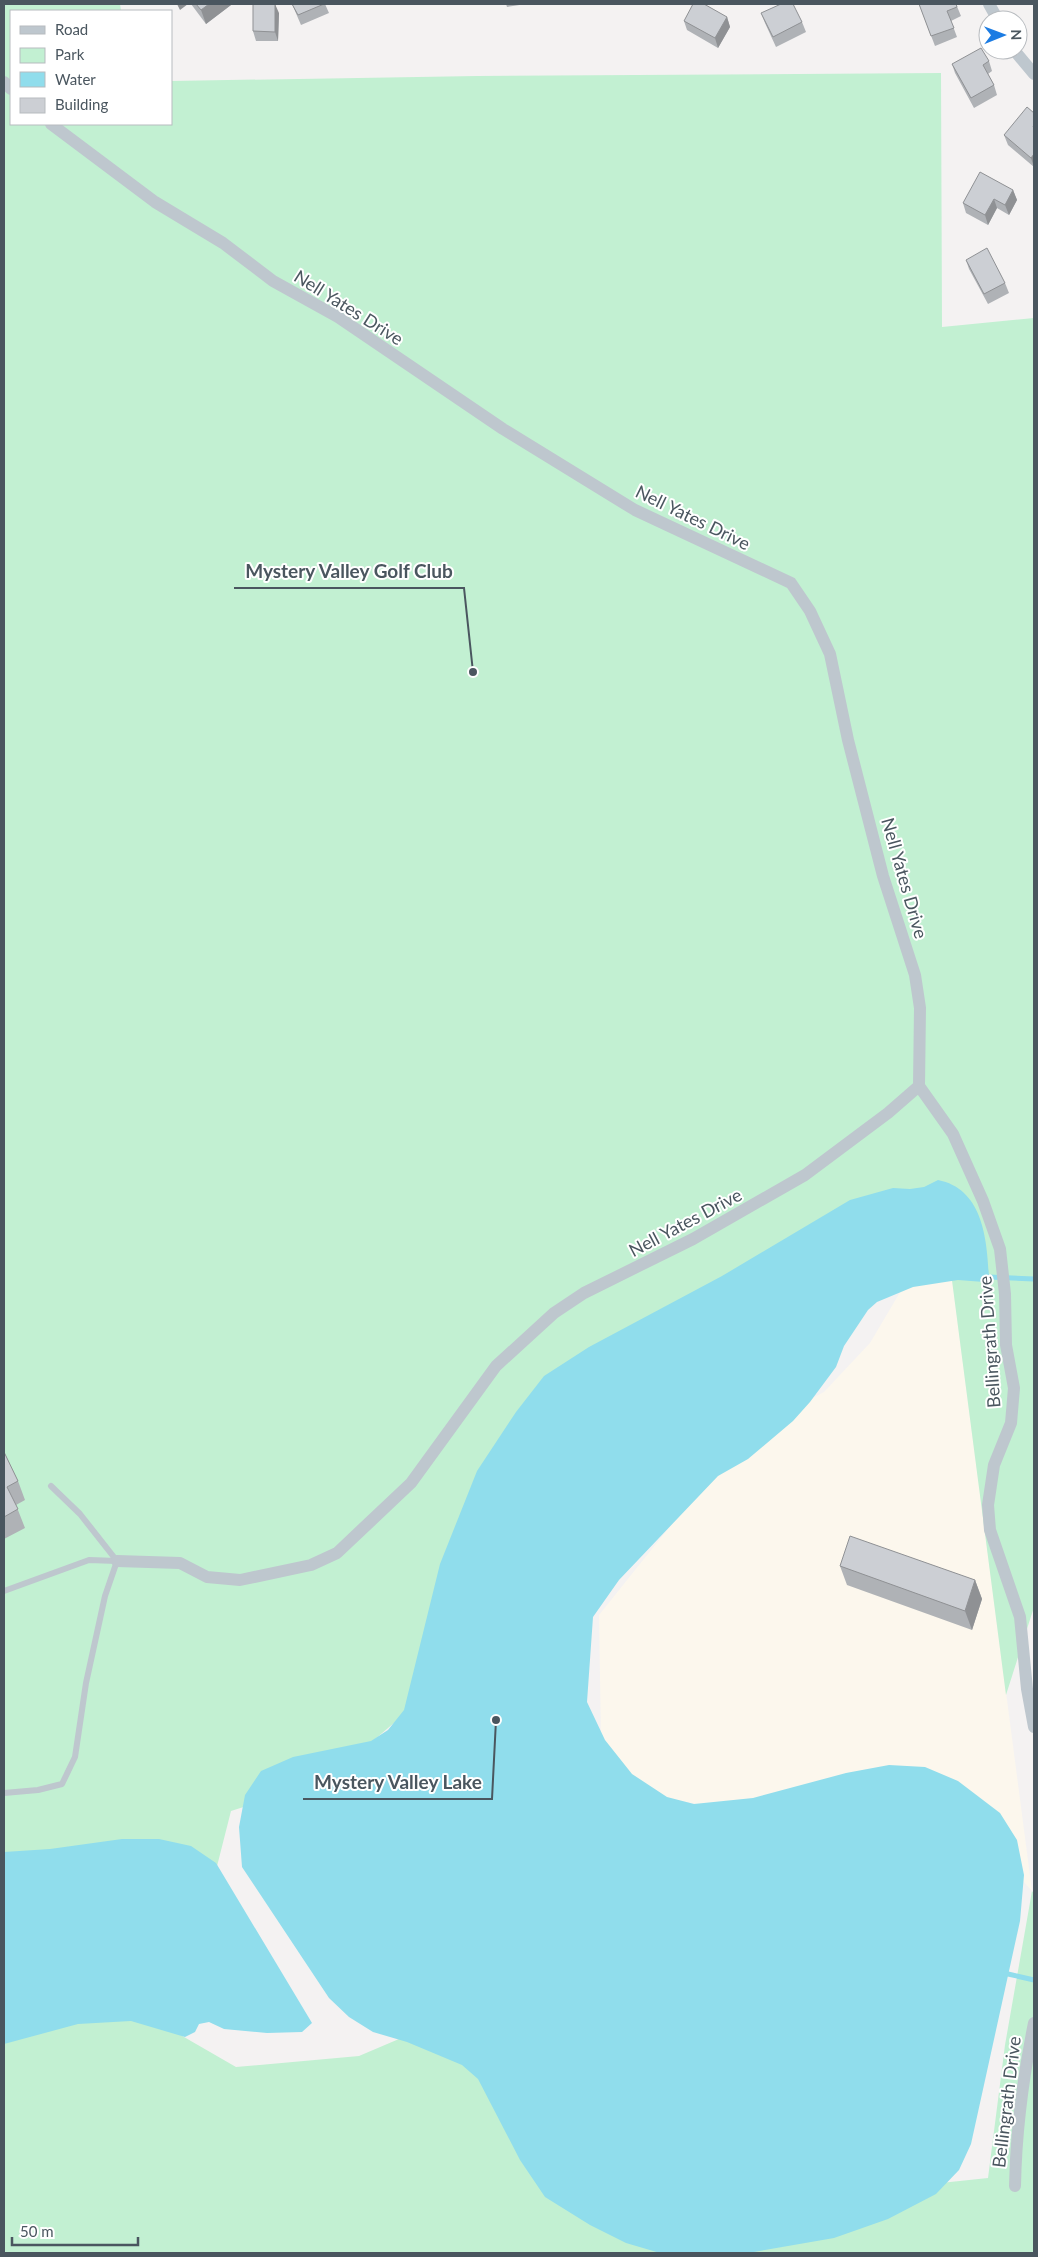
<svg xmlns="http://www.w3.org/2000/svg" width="1038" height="2257" font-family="Lato,sans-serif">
<rect width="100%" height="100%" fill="#f4f2f2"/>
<!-- commercial -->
<path fill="#fcf7ed" d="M944,1218l88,673 -58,-64 -239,-16 -86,-16 -48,-57 -2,-123 93,-116 75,-77 57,-30 46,-49z"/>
<!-- green -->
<path fill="#c2f0d2" d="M4,4h116l1,7h-110v113h160v-43l306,-5 464,-3 1,254 92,-9v1289l-28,88 -62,-476 -515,474 -103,88 -95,30 -17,67 -210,32z
M1032,1891l2,3v359h-1030v-225l107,-25 47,19 78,45 123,-11 47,-20 459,155 123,-13 17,-133z"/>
<!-- water -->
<path fill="#90ddec" d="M938,1180c45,9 49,59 51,97l-5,5 -26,-2 -45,7 -36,15 -9,8 -24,36 -8,21 -26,35 -17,19 -45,38 -30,17 -99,104 -26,37 -6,85 18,38 27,34 35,23 27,7 59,-6 93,-25 43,-8 36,2 33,14 42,32 17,27 7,35 -4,46 -49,223 -12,26 -23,24 -48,25 -54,19 -86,15h-88l-34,-10 -36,-18 -45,-28 -25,-37 -42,-81 -16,-14 -55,-23 -34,-10 -24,-15 -20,-19 -87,-131 -3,-40 6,-32 16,-24 32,-14 78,-16 17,-11 16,-20 36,-146 37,-93 39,-59 28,-36 45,-29 133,-71 128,-76 43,-12 17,1 14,-2z
M122,1839h37l32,7 25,17 96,160 -10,9 -35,1 -43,-4 -15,-7 -10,2 -4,8 -10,5 -54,-16 -53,3 -74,20v-192l46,-3z"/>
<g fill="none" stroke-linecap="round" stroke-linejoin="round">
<!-- stream -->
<path stroke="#90ddec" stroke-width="5" d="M989,1277l45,2
M1008,1974l26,6"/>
<!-- lane -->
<path stroke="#bec7ce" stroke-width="6" d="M51,1486l29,28 37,47
M4,1591l85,-31 28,1
M4,1793l34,-3 24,-6 13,-27 11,-74 19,-87 12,-35"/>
<!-- street -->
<path stroke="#bec7ce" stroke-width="12" d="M989,4l9,16
M1014,50l20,24
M4,82l7,7
M51,124l104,78 68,41 50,38 65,36 165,112 132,81 156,73 19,28 20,43 18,86 35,136 32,99 5,33 -1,78 -31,27 -83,62 -112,64 -109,54 -30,20 -58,53 -85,117 -74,70 -26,12 -71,15 -33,-3 -27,-14 -63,-2
M919,1086l34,48 30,67 17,48 5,45 1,51 8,43 -3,35 -17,42 -6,40 2,25 30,87 7,72 7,38
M1015,2186c1,-56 8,-109 19,-163"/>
</g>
<!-- wall -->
<path fill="#afb2b6" d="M191,4h39l1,1 -25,19z
M292,4h33l4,9 -28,12z
M506,4h20l-19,3z
M919,4h37l5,12 -10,5 6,16 -22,9z
M279,13l-1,28h-22l-3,-10z
M761,13l41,9 4,10 -30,15 -11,-24z
M727,17l3,10 -12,21 -31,-18 -3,-9z
M989,61l3,10 -4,3 6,11 3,10 -23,13 -19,-35 -3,-9z
M1034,113v54l-26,-22 -4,-10z
M1013,190l4,10 -8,15 -12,-7 -9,17 -22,-12 -3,-10z
M966,260l39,23 4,10 -21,11 -19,-35z
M4,1452l14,29 7,19 -9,5 9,23 -21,11z
M840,1566l135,14 7,19 -10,31 -125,-45z"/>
<!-- shaded-wall -->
<path fill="#8f9194" d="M177,4h11l-8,6z
M209,4h21l1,1 -25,19 -5,-14z
M275,4l4,9 -1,28 -3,-9z
M727,17l3,10 -12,21 -3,-10z
M1034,154v13l-3,-9z
M1013,190l4,10 -8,15 -4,-10z
M994,199l3,9 -9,17 -3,-10z
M975,1580l7,19 -10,31 -7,-19z"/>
<!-- building -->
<path fill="#cccfd4" stroke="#8f9194" d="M196,4h13l-8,6z
M253,4h22v28l-22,-1z
M292,4h32l-26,11z
M693,4h11l23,13 -12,21 -31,-17z
M781,4h12l9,18 -29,15 -12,-24z
M919,4h37l1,3 -10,4 7,17 -23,8z
M981,48l8,13 -6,4 11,20 -23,13 -19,-34z
M1027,107l7,6v12l-1,2 1,1v26l-3,4 -27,-23z
M980,172l33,18 -8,15 -11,-6 -9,16 -22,-12z
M987,248l18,35 -21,11 -18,-34z
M4,1452l14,29 -11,6 11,22 -14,8z
M850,1536l125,44 -10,31 -125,-45z"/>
<g text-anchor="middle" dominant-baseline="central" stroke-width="4" stroke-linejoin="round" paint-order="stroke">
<!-- street labels -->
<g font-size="18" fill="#4a565f" stroke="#fff">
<text transform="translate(349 307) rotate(32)">Nell Yates Drive</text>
<text transform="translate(693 517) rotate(26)">Nell Yates Drive</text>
<text transform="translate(905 878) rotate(74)">Nell Yates Drive</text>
<text transform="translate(685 1222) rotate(-28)">Nell Yates Drive</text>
<text transform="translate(989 1342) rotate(-94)">Bellingrath Drive</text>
<text transform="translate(1006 2102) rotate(-83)">Bellingrath Drive</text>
</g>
</g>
<!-- callouts -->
<path fill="none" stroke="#4a565f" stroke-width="2" d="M473 672L464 588H234M496 1720L492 1799H303"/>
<g fill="#4a565f" stroke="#fff" stroke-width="2">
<circle cx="473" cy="672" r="5"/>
<circle cx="496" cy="1720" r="5"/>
</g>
<g font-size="19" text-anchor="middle" font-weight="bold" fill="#4a565f" stroke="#fff" stroke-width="4" stroke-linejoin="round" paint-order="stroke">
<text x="349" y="578">Mystery Valley Golf Club</text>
<text x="398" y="1789">Mystery Valley Lake</text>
</g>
<!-- border -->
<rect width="1038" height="2257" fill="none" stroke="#4a565f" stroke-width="10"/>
<!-- legend -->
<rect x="10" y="10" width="162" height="115" fill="#ffffff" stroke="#b7bbbf"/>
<rect x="20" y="26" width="25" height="8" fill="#bec7ce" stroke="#b7bbbf"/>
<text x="55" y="35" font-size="15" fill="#4a565f">Road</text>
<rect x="20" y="48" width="25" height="15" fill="#c2f0d2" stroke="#b7bbbf"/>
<text x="55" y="60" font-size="15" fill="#4a565f">Park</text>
<rect x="20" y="72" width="25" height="15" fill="#90ddec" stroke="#b7bbbf"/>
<text x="55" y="85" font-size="15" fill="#4a565f">Water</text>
<rect x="20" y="98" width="25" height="15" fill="#cccfd4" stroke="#b7bbbf"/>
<text x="55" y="110" font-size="15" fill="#4a565f">Building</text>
<!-- north arrow -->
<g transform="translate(1003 35) rotate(89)"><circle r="24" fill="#ffffff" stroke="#b7bbbf"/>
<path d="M0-4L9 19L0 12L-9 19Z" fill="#1c7ce3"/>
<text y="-8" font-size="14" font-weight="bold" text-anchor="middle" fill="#4a565f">N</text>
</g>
<!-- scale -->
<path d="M12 2237v8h126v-8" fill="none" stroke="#4a565f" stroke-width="2.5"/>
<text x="20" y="2237" font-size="15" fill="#4a565f" stroke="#ffffff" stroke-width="4" paint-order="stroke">50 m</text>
</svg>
